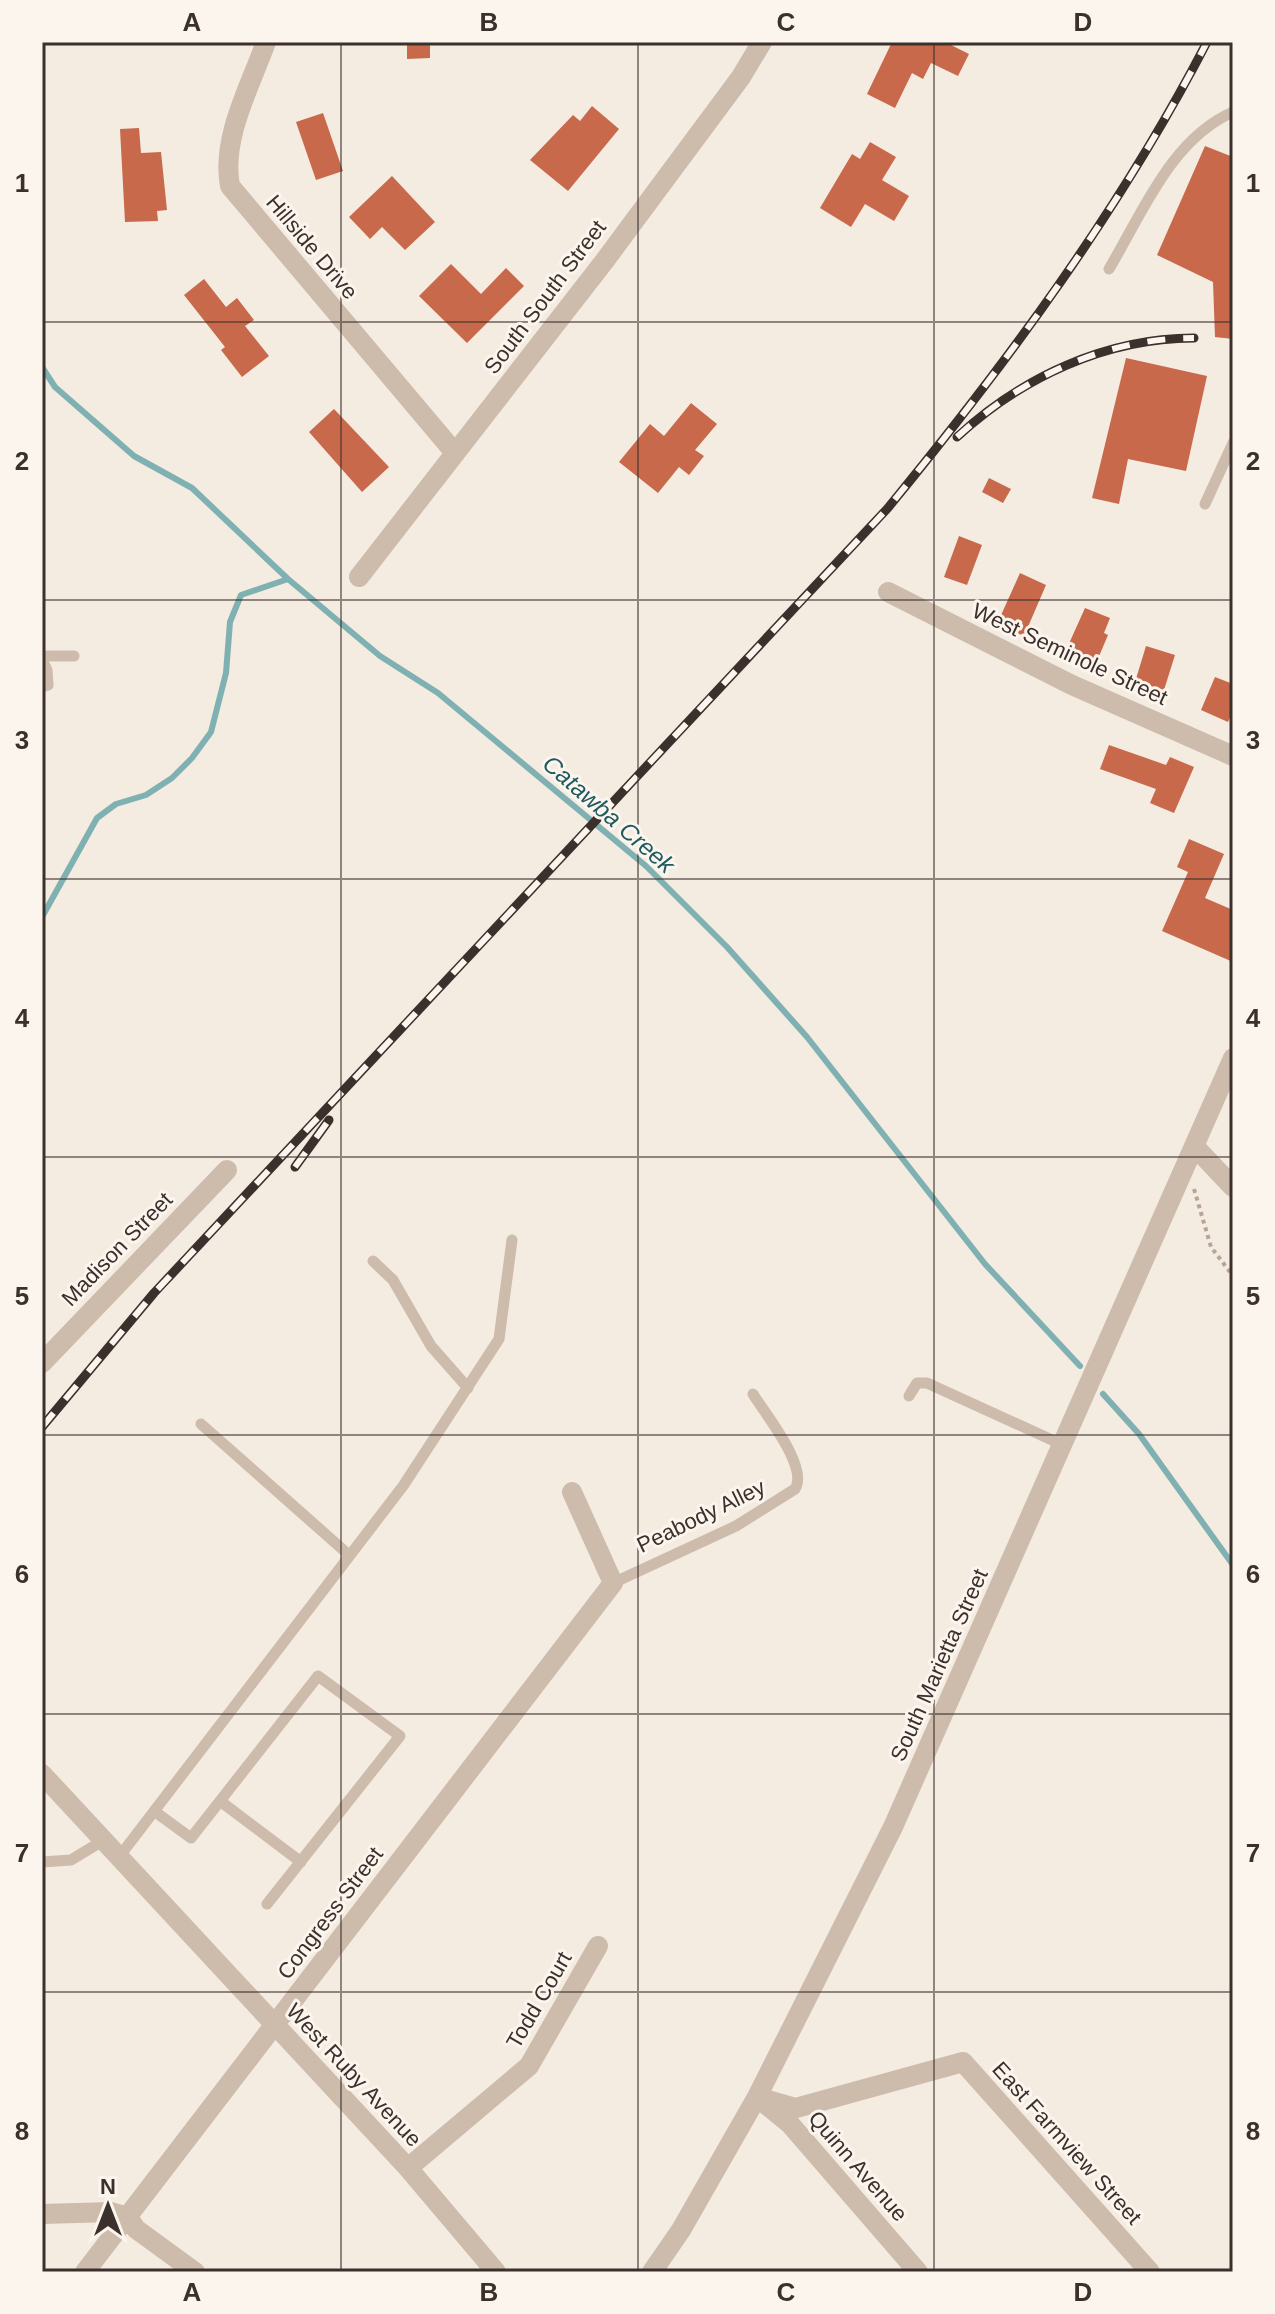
<svg xmlns="http://www.w3.org/2000/svg" width="1275" height="2314" font-family="Helvetica,sans-serif">
<rect width="100%" height="100%" fill="#f4ebe1"/>
<g fill="none" stroke-linecap="round" stroke-linejoin="round">
<!-- stream -->
<path stroke="#7fb0b2" stroke-width="6" d="M42,367l13,20 79,69 58,32 96,91 92,77 58,37 208,173 81,81 80,90 178,227 95,102
M42,917l55,-99 19,-14 30,-9 26,-17 20,-20 19,-26 15,-59 4,-51 11,-27 47,-16
M1103,1394l36,40 94,131"/>
</g>
<!-- building -->
<path fill="#c8694b" d="M407,42h23v16l-23,1z
M892,42h53l24,12 -11,22 -27,-13 -8,16 -11,-6 -17,35 -28,-14z
M592,106l27,23 -51,62 -38,-31 43,-45 7,6z
M323,113l20,58 -27,9 -20,-58z
M139,128l2,25 20,-1 6,58 -10,1 1,10 -33,1 -5,-93z
M870,142l26,15 -14,23 27,16 -15,25 -29,-17 -14,23 -31,-19 32,-54 8,5z
M1205,146l28,11v182l-18,-2 -2,-55 -56,-27z
M392,176l43,46 -30,28 -23,-23 -12,12 -21,-22z
M451,264l30,30 25,-26 18,18 -57,57 -48,-47z
M204,279l22,28 11,-9 17,22 -9,6 24,30 -27,21 -21,-27 4,-3 -41,-52z
M1126,358l81,18 -21,95 -58,-12 -9,45 -27,-6z
M691,403l26,21 -22,26 9,6 -15,19 -10,-8 -21,26 -39,-31 31,-38 14,12z
M334,409l55,58 -27,25 -53,-60z
M989,478l22,11 -8,14 -21,-11z
M959,536l23,9 -15,40 -23,-8z
M1020,573l26,12 -22,51 -27,-12z
M1085,608l25,10 -6,15 4,2 -11,26 -30,-13z
M1146,646l29,9 -11,35 -29,-8z
M1215,677l18,7v27l-5,11 -27,-12z
M1109,745l57,20 4,-8 24,10 -20,46 -24,-10 6,-14 -56,-20z
M1189,839l35,15 -19,44 28,12v52l-71,-31 26,-59 -11,-5z"/>
<g fill="none" stroke-linecap="round" stroke-linejoin="round">
<!-- path -->
<path stroke="#b9a596" stroke-width="4" stroke-dasharray="4 4" stroke-linecap="butt" d="M1194,1189l17,58 22,29"/>
<!-- lane -->
<path stroke="#cdbbac" stroke-width="11" d="M1109,269c33,-55 62,-130 124,-157
M1205,504l28,-61
M42,656h32
M42,660l5,10 1,15 -6,2
M373,1261l20,19 38,66 37,42
M909,1396l8,-13h10l136,62
M201,1424l148,131
M613,1583l123,-57 59,-37c14,-22 -30,-75 -42,-95
M220,1801l81,61
M154,1811l37,27 127,-162 82,60 -133,168
M119,1857l284,-371 96,-147 13,-99
M42,1862l29,-2 33,-20"/>
<!-- street -->
<path stroke="#cdbbac" stroke-width="20" d="M266,42c-16,45 -45,96 -36,144l225,267
M359,577l247,-318 135,-182 21,-35
M888,592l184,93 161,71
M1195,1147l38,40
M42,1363l185,-193
M42,1774l366,394 88,104
M757,2097l39,11 167,-46 187,210
M763,2102l27,22 128,148
M408,2168l121,-102 69,-120
M42,2214l69,-2 17,5 8,12 59,43
M85,2272l528,-689 -41,-91
M652,2272l29,-42 76,-133 136,-270 340,-769"/>
<!-- rail casing -->
<g stroke="#3b302b" stroke-width="9">
<path id="rail" d="M957,437c64,-59 148,-99 237,-99
M295,1167l34,-47
M42,1427l112,-134 733,-784c120,-146 233,-299 320,-467"/>
</g>
<!-- rail -->
<use href="#rail" stroke="#fbf5ee" stroke-width="6" stroke-dasharray="18" stroke-linecap="butt"/>
</g>
<!-- grid -->
<path fill="none" stroke="#3b302b" stroke-width="2" stroke-opacity="0.55" d="M341,42v2230M638,42v2230M934,42v2230M42,322h1191M42,600h1191M42,879h1191M42,1157h1191M42,1435h1191M42,1714h1191M42,1992h1191"/>
<g text-anchor="middle" dominant-baseline="central" stroke-width="6" stroke-linejoin="round" paint-order="stroke">
<!-- street labels -->
<g font-size="22" fill="#3b302b" stroke="#fbf5ee">
<text transform="translate(312 247) rotate(50)">Hillside Drive</text>
<text transform="translate(545 297) rotate(-53)">South South Street</text>
<text transform="translate(1070 654) rotate(25)">West Seminole Street</text>
<text transform="translate(117 1249) rotate(-46)">Madison Street</text>
<text transform="translate(701 1516) rotate(-26)">Peabody Alley</text>
<text transform="translate(939 1665) rotate(-66)">South Marietta Street</text>
<text transform="translate(330 1913) rotate(-53)">Congress Street</text>
<text transform="translate(539 2000) rotate(-60)">Todd Court</text>
<text transform="translate(354 2075) rotate(47)">West Ruby Avenue</text>
<text transform="translate(1067 2143) rotate(48)">East Farmview Street</text>
<text transform="translate(858 2166) rotate(49)">Quinn Avenue</text>
</g>
<!-- water labels -->
<g font-size="24" font-style="italic" fill="#1f5a5e" stroke="#fbf5ee">
<text transform="translate(609 814) rotate(41)">Catawba Creek</text>
</g>
</g>
<!-- border -->
<rect width="1275" height="2314" fill="none" stroke="#fbf5ee" stroke-width="88"/>
<!-- north arrow -->
<g transform="translate(108 2206)" stroke="#fbf5ee" stroke-width="6" paint-order="stroke">
<path d="M0-6L14 30L0 20L-14 30Z" fill="#3b302b"/>
<text y="-12" font-size="22" font-weight="bold" text-anchor="middle" fill="#3b302b">N</text>
</g>
<rect x="44" y="44" width="1187" height="2226" fill="none" stroke="#3b302b" stroke-width="3"/>
<g font-size="26" text-anchor="middle" font-weight="bold" fill="#3b302b">
<text x="192" y="31">A</text>
<text x="489" y="31">B</text>
<text x="786" y="31">C</text>
<text x="1083" y="31">D</text>
<text x="22" y="192">1</text>
<text x="1253" y="192">1</text>
<text x="22" y="470">2</text>
<text x="1253" y="470">2</text>
<text x="22" y="749">3</text>
<text x="1253" y="749">3</text>
<text x="22" y="1027">4</text>
<text x="1253" y="1027">4</text>
<text x="22" y="1305">5</text>
<text x="1253" y="1305">5</text>
<text x="22" y="1583">6</text>
<text x="1253" y="1583">6</text>
<text x="22" y="1862">7</text>
<text x="1253" y="1862">7</text>
<text x="22" y="2140">8</text>
<text x="1253" y="2140">8</text>
<text x="192" y="2301">A</text>
<text x="489" y="2301">B</text>
<text x="786" y="2301">C</text>
<text x="1083" y="2301">D</text>
</g>
</svg>
